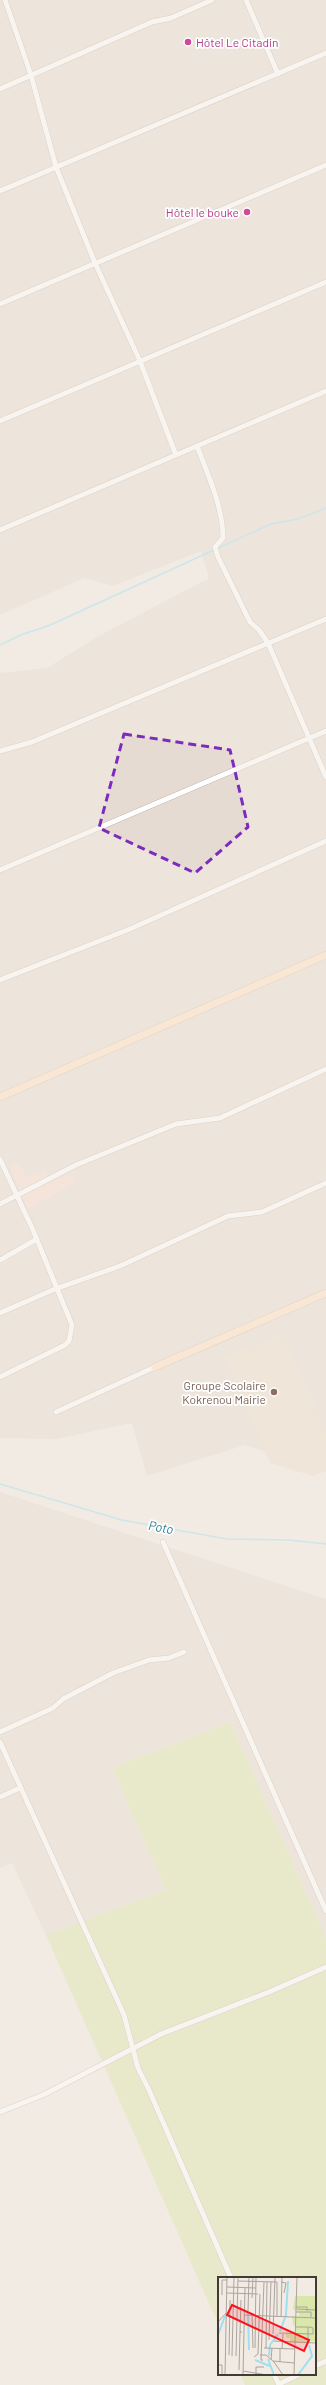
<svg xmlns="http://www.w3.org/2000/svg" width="326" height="2385" font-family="Barlow,sans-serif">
<rect width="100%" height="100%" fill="#f2ebe4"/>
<!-- residential -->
<path fill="#e6dbd2" d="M0,0h326v1472l-81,-27 -98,31 -15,-53 -76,16 -56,-1v-765l47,-5 50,-31 112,-59 -8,-27 -88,35 -29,-8 -84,37z
M0,1492l326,107v339l-96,-216 -118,46 54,122 -120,45 -34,-72 -12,5z"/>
<!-- commercial -->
<path fill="#f5dcce" d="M19,1162l8,16 18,-8 6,11 19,-7 5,9 -47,26 -19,-43z"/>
<!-- education -->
<path fill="#ecddcd" d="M283,1332l43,97v42l-13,5 -43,-13 -46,-105z"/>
<!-- green -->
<path fill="#d9e7ab" d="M230,1722l96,216v447h-81l-5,-11h75v-96h-96v48l-173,-391 120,-45 -54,-122z"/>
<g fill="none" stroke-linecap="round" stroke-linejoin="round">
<!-- stream -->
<path stroke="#9ee0f0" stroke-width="1.5" d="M218,548l53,-24 27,-5 28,-11
M0,645l23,-11 25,-8 166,-76
M0,1484l122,36 105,19 62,1 37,4"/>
<!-- street casing -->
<g stroke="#c0b3a9" stroke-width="6">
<path id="street" d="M5,0l26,75 25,92 39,96 45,98 36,94
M246,0l32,74
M0,89l152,-67 19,-4 41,-18
M0,191l326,-138
M0,304l326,-139
M0,421l326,-139
M197,446c11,29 26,61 26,92l-8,9 3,10 32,65 9,8 9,13 58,134
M0,530l326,-139
M0,751l32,-9 294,-123
M0,870l326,-139
M0,980l130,-51 196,-88
M0,1159l33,71 39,95 -3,16 -4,4 -65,32
M0,1204l76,-39 100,-41 44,-6 106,-49
M0,1260l37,-21
M0,1313l55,-24 65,-23 108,-50 34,-4 64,-29
M56,1412l99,-45
M163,1542l163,369
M0,1732l53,-24 10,-9 50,-26 36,-13 20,-2 15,-6
M0,1742l124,273 14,53 11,22 82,188
M0,1797l20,-9
M0,2112l43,-17 118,-61 108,-42 57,-25
M315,2366l11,-5
M274,2374l5,11
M279,2384l21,-10"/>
</g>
<!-- secondary casing -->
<g stroke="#d6b795" stroke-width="8">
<path id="secondary" d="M0,1097l326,-142
M155,1367l171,-74"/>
</g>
<!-- street -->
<use href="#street" stroke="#fff" stroke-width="5"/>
<!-- secondary -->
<use href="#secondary" stroke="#ffe3c1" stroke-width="7"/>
</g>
<!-- marked area -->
<path d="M0 0H326V2385H0ZM124,734l106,16 18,77 -53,46 -96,-45z" fill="#f2ebe4" fill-opacity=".55" fill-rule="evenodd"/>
<path fill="none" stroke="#7b2cbf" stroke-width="3" stroke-dasharray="8 5" stroke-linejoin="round" d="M124,734l106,16 18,77 -53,46 -96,-45z"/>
<!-- markers -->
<g fill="#d1479c" stroke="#fff" stroke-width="1.5">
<circle cx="188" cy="42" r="4"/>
<circle cx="247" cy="212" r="4"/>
</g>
<circle fill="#8d6e63" stroke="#fff" stroke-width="1.5" cx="274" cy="1392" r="4"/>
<g text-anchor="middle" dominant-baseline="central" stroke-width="3.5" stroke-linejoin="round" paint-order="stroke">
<!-- hotel labels -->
<g font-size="12" fill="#b23c85" stroke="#fff" text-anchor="start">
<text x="196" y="42">Hôtel Le Citadin</text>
<text x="239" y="212" text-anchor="end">Hôtel le bouke</text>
</g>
<!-- education labels -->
<g font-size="12" fill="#785e54" stroke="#fff" text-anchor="end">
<text x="266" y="1385">Groupe Scolaire<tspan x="266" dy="14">Kokrenou Mairie</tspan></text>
</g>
<!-- water labels -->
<g font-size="13" font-style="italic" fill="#298098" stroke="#fff">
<text transform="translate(161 1527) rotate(10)">Poto</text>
</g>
</g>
<!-- overview -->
<g transform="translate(218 2277)">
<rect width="98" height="98" fill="#f2ebe4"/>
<path d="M77,19h21v45l-26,2v-5h-4v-4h10v-8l-3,-1 -1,-9h7v-3l-6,-4z" fill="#d9e7ab"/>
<path fill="none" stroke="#9ee0f0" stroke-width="2" d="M30,35l1,38M62,54l6,-16 2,-34M0,58l7,-19M51,79l1,-11 8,-11M50,82l6,16M37,83l15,6M80,98l14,-19 -3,-11"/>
<path fill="none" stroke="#aca49e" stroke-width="1" d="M20,4l39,1v35M63,5l5,1 -2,10M9,10l29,1M9,16l31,1M4,18v-15h5M34,21l1,-21M23,23l-1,32h2M78,30h11v4M79,32l19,1M30,34l1,-34M78,35h15v5M34,36l1,35M26,38l72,3M63,40l1,-40M0,45l8,-9M61,56l34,1v-6l-3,-1h-14M55,57l2,-57M51,63l2,-58M56,64l42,2M90,65v-15M37,71l1,-71M46,71l31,1M48,71l1,-66M64,72l1,-15M11,78l1,-55M42,78h6l8,7 9,13M14,79l2,-79M18,79l2,-79M36,80l4,-3 2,-60M45,83h-2l3,-78M53,83l1,-12M55,84l21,2M62,85v-13M0,88h4v10M21,93l1,-38M25,94l24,4M7,98l2,-98M25,98l2,-87M38,98v-8h8M76,98l3,-98"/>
<path fill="#fc111e" fill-opacity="0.15" stroke="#fc111e" stroke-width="2" d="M14,28l77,35 -5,11 -77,-36z"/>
<rect width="98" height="98" fill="none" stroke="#443a34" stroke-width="2"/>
</g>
</svg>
